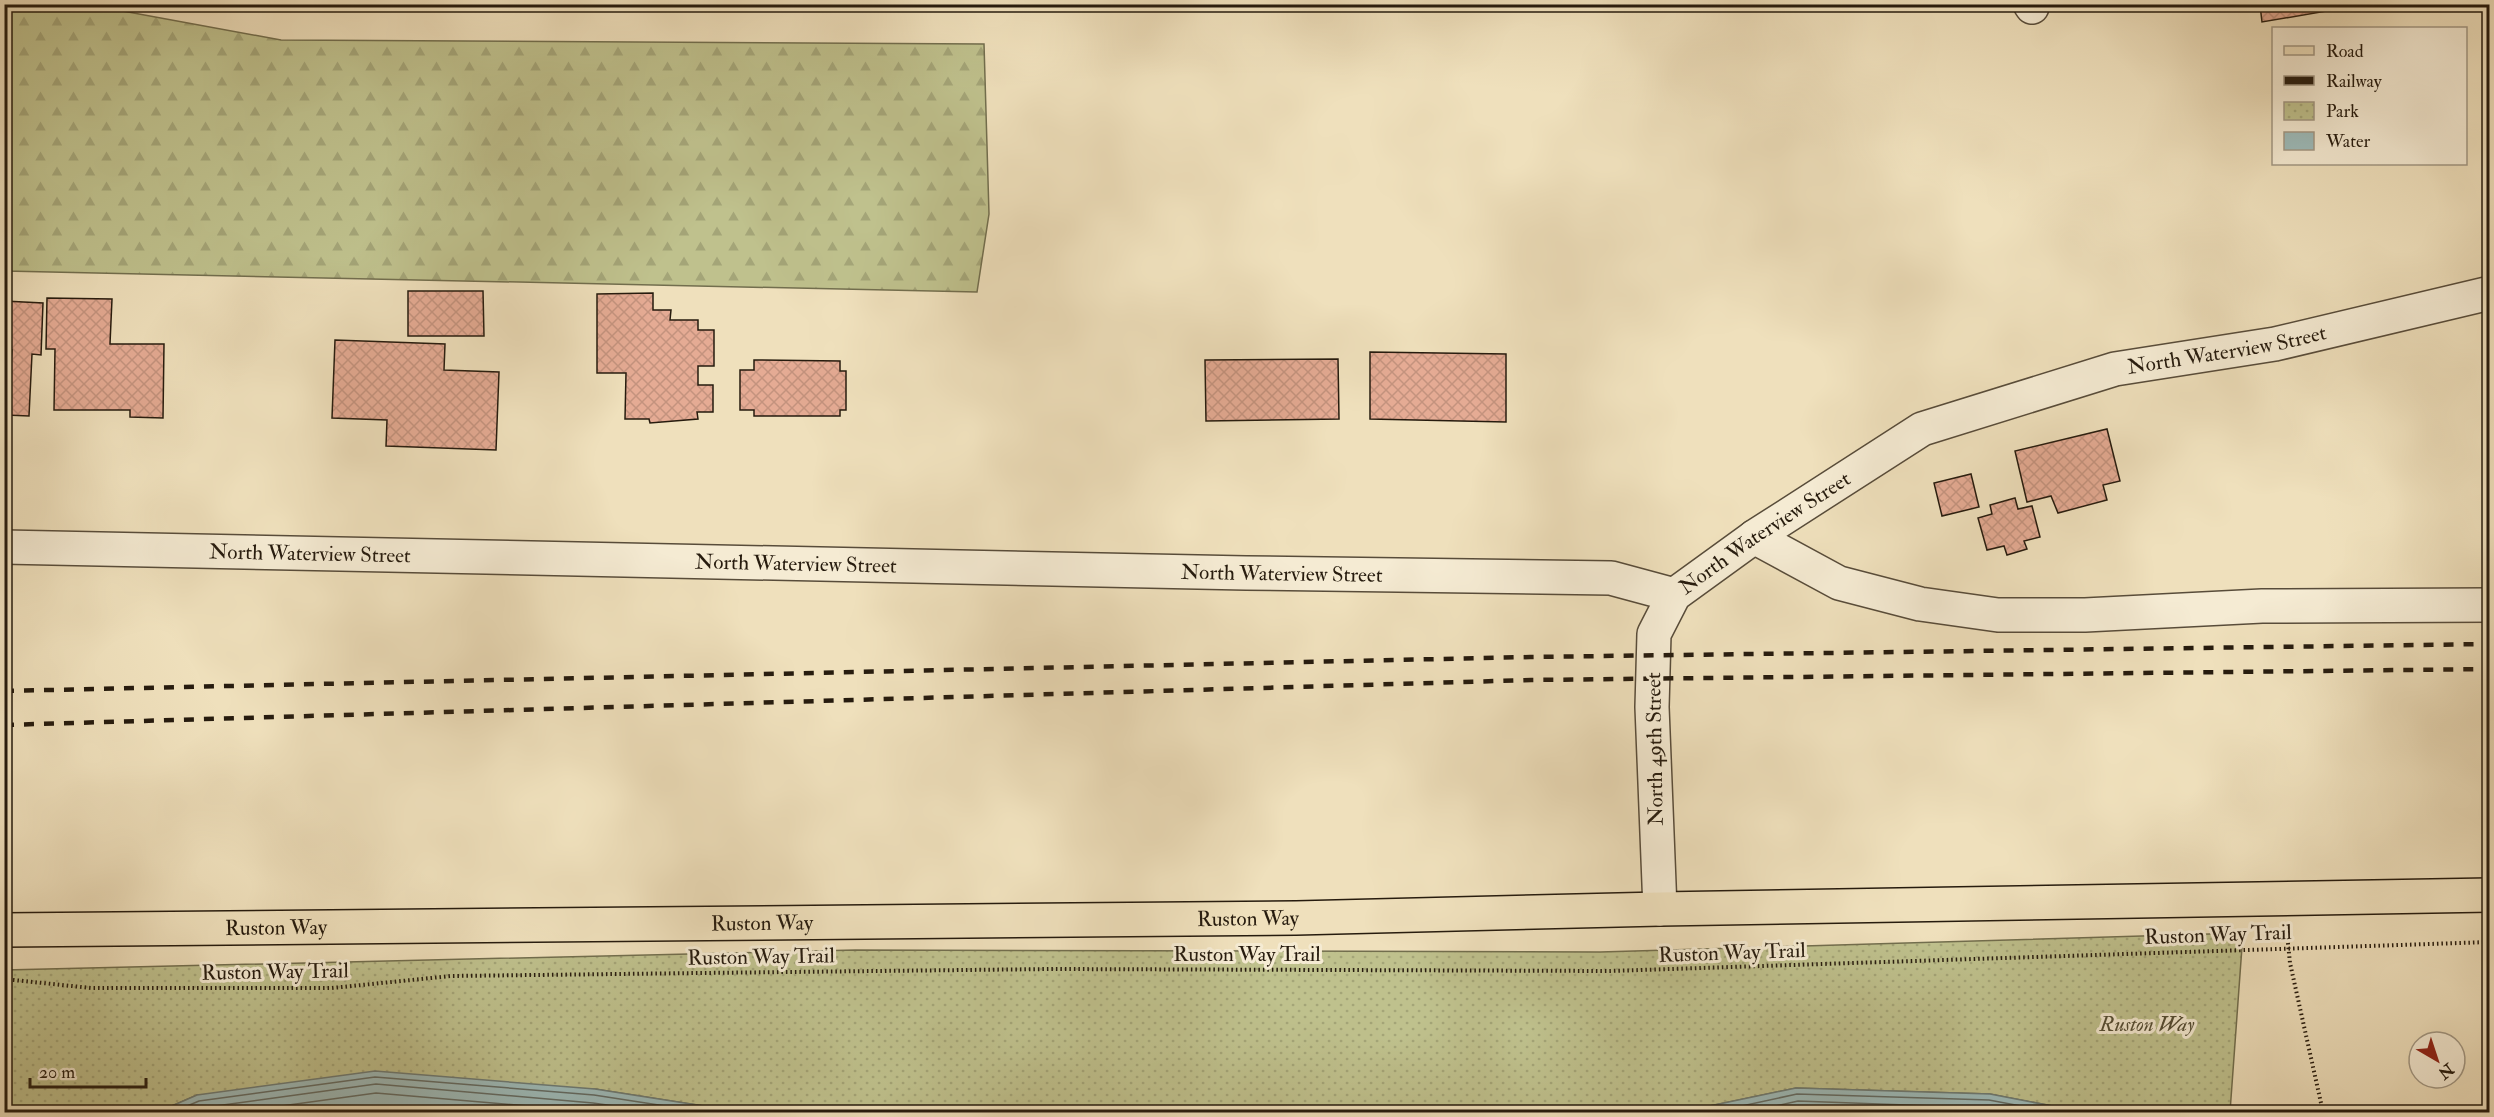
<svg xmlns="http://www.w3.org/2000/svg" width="2494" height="1117" font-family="'IM FELL Double Pica',serif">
<defs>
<pattern id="forest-firs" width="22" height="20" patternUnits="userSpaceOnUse" patternTransform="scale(1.5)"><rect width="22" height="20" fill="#bfc18d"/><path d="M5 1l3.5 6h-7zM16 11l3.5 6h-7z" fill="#a4a578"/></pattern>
<pattern id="park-dots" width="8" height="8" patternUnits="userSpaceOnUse" patternTransform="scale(1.5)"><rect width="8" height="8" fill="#bfc18d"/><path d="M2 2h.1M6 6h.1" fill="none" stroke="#a4a578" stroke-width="1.8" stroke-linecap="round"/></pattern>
<pattern id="building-cross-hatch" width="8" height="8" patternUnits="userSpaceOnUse" patternTransform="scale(1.5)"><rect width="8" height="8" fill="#e5ab94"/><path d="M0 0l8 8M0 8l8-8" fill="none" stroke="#c4937e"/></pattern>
</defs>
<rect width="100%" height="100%" fill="#efe0bc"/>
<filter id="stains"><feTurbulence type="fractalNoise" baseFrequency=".00333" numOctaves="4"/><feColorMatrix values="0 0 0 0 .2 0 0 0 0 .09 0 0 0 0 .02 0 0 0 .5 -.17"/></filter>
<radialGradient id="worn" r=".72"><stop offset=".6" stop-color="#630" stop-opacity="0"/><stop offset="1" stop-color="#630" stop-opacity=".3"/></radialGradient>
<!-- forest -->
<path fill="url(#forest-firs)" stroke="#726e4e" stroke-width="1.5" d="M5,4l85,1 191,35 703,4 5,170 -12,78 -972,-21z"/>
<!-- park -->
<path fill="url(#park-dots)" stroke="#726e4e" stroke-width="1.5" d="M2243,933l-13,179h-147l-93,-18 -194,-6 -115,24h-939l-147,-23 -398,6 -39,17h-153v-142l850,-20 745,2z"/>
<!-- water -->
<path fill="#9dbbba" stroke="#6d7b75" stroke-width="1.5" d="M375,1071l220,18 147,23h-584l39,-17z
M1796,1088l194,6 93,18h-402z"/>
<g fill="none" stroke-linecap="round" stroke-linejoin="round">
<!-- shore -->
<path stroke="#626b64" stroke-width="1.5" d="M173,1112l26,-11 176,-24 219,18 110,17
M191,1112l10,-4 175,-24 217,19 63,9
M237,1112l139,-19 223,19
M1714,1112l83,-18 192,6 63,12
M1748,1112l50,-11 190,7 26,4
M1789,1112l10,-2 66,2"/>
</g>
<!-- building -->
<path fill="url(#building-cross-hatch)" stroke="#261b0e" stroke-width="1.5" d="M2245,4h81l1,7 -65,11 -2,-17 -14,2z
M408,291h75l1,45h-76z
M653,293v17h18l-1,10h28v10h16v36h-16v19h15v27h-16l1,7 -48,4 -1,-4h-24l1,-46h-29v-79z
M47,298l65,1 -2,45h54l-1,74 -33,-1v-7h-76l1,-61h-9z
M4,301l39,2 -2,52 -9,-1 -3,62 -23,-1 -1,13 -1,-67 7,1 1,-12 -8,-1z
M335,340l110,4 -1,26 55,2 -3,78 -110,-4 1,-26 -55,-2z
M1370,352l136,2v68l-136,-3z
M1338,359l1,60 -133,2 -1,-61z
M754,360l86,1v10h6v39h-6v6h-86v-6h-14v-40h14z
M2107,429l13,52 -17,4 4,15 -49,13 -7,-17 -24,6 -12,-51z
M1971,474l8,33 -37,9 -8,-33z
M2015,498l3,11 14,-3 8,31 -16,4 3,8 -20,6 -3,-9 -17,4 -9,-32 14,-4 -2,-9z"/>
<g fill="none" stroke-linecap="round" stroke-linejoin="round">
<!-- minor casing -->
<g stroke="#584c3a" stroke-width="36">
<g id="minor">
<path d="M2030,4l2,3"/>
<path d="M1754,537l85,46 81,21 78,11h87l177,-9 228,-1"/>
<path id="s1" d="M4,547l1242,26 365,5 63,17"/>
<path id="s2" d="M1660,909l-8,-202 2,-73 20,-39 80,-58 168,-108 193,-60 160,-25 215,-51"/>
</g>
</g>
<!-- major casing -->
<g stroke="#261b0e" stroke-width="36">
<g id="major">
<path id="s3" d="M4,930l1292,-12 364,-9 830,-14"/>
</g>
</g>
<!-- path -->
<path stroke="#261b0e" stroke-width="4" stroke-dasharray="1.5 3" stroke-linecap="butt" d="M2287,934l3,29 33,149
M4,979l87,9h241l119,-12 250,-3 352,-4 557,2 880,-29"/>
<!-- minor -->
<use href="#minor" stroke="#f5ebd3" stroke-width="33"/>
<!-- major -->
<use href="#major" stroke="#efe0bc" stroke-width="33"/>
<!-- rail -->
<path stroke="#261b0e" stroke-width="4.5" stroke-dasharray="10 10" stroke-linecap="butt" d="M4,691l1526,-34 960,-13
M4,725l1527,-45 959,-11"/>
</g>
<g text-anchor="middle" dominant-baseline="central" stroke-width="6" stroke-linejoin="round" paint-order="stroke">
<!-- street labels -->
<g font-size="21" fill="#261b0e" stroke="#f5ebd3">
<text stroke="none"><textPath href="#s2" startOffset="933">North Waterview Street</textPath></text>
<text stroke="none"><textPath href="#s2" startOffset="429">North Waterview Street</textPath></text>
<text stroke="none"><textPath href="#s1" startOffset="306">North Waterview Street</textPath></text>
<text stroke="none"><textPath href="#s1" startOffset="792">North Waterview Street</textPath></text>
<text stroke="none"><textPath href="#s1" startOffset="1278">North Waterview Street</textPath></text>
<text transform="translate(1655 749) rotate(-91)">North 49th Street</text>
<text stroke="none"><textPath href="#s3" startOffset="1244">Ruston Way</textPath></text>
<text stroke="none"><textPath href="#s3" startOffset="758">Ruston Way</textPath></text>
<text stroke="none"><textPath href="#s3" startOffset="272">Ruston Way</textPath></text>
<text transform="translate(2218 935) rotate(-2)">Ruston Way Trail</text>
<text transform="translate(1732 953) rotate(-2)">Ruston Way Trail</text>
<text x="1247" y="954">Ruston Way Trail</text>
<text transform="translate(761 957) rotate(-1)">Ruston Way Trail</text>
<text transform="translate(275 972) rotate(-1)">Ruston Way Trail</text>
</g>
<!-- park labels -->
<g font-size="21" font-style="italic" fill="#544d34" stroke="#f5ebd3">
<text x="2147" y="1024">Ruston Way</text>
</g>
</g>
<!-- margin -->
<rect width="2494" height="1117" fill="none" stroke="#efe0bc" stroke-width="24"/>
<rect x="6" y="6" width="2482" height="1105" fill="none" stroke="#261b0e" stroke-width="3"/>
<rect x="12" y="12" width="2470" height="1093" fill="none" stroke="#261b0e" stroke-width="1.5"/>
<!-- legend -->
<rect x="2272" y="27" width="195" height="138" fill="#f5ebd3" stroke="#a29884" stroke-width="1.5"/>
<rect x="2284" y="46" width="30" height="9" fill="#efe0bc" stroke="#a29884" stroke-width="1.5"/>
<text x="2326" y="57" font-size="18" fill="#261b0e">Road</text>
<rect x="2284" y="76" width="30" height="9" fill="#261b0e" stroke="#a29884" stroke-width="1.5"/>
<text x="2326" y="87" font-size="18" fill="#261b0e">Railway</text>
<rect x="2284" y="102" width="30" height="18" fill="url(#park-dots)" stroke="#a29884" stroke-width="1.5"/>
<text x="2326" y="117" font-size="18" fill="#261b0e">Park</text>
<rect x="2284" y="132" width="30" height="18" fill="#9dbbba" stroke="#a29884" stroke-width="1.5"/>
<text x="2326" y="147" font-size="18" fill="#261b0e">Water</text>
<!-- north arrow -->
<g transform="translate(2437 1060) rotate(141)"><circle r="28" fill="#f5ebd3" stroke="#a29884" stroke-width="1.5"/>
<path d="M0-4.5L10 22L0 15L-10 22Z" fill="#8f2418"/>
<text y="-9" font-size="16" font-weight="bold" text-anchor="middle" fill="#261b0e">N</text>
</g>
<!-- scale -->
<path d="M30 1078v9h116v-9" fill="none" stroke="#261b0e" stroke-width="3"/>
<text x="39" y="1078" font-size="18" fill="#261b0e" stroke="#f5ebd3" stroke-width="4.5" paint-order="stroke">20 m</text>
<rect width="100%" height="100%" filter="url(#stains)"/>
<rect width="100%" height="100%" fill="url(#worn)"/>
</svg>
